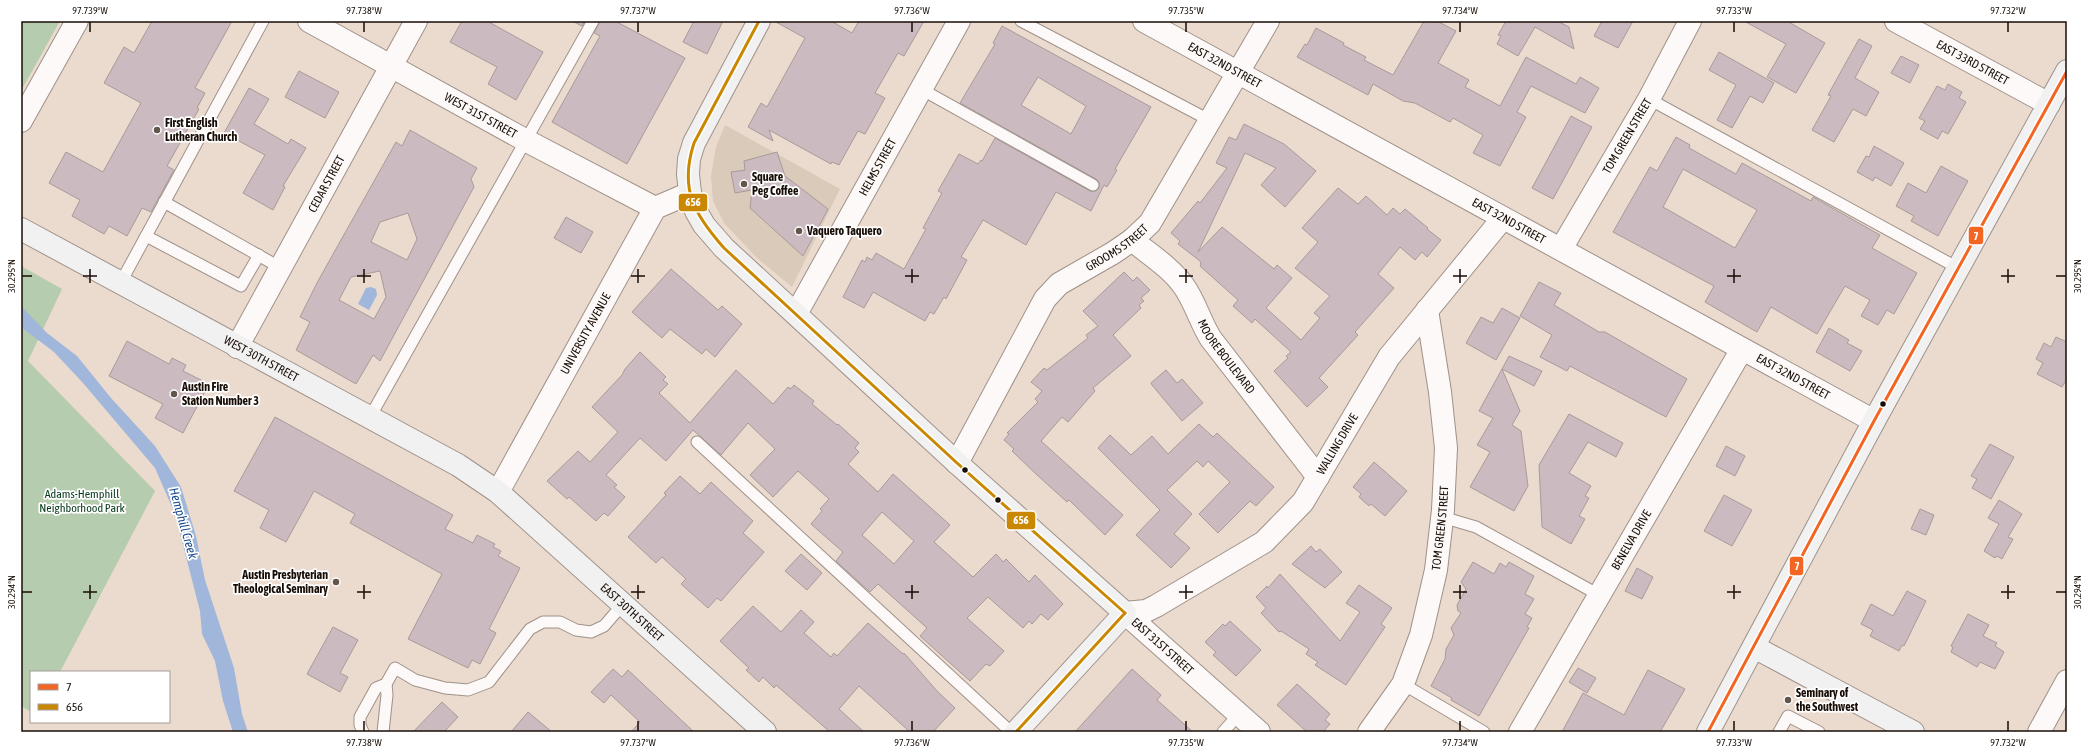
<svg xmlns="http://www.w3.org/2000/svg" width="2088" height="753" viewBox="0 0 2088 753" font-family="'Asap Condensed',sans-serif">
	<rect width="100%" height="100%" fill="#ebdace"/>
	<!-- commercial -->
	<polygon fill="#dacaba" points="725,125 840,189 792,287 756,257 724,223 713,201 711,176 716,147"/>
	<!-- green -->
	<g fill="#b5ccaf">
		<polygon points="21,21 60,21 21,91"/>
		<polygon points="21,266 62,289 28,361 155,491 60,672 31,672 31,712 21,706"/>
	</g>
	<!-- water -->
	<g fill="#a0b7db">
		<polygon points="371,287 376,289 377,295 369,310 358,304 366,288"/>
		<polygon points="21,306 47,333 77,356 111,398 155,446 181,487 196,536 205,580 234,668 242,714 248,732 233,732 223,701 215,661 202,634 200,611 175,514 155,468 83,383 54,352 21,327"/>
	</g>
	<!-- building -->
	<g fill="#cbbabf" stroke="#a79b9a" fill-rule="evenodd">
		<polygon points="152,21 232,21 195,88 205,93 197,108 199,109 167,166 174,170 151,212 142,208 127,236 109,226 104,234 72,216 80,200 49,183 66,152 103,172 141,103 104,83 124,47 134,53"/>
		<polygon points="462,21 487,21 543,52 516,100 488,84 497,67 450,42"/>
		<polygon points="572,21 585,21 582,26"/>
		<polygon points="600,21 615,21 685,58 627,164 552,122 600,36 594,33"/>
		<polygon points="694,21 723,21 707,54 683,42"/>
		<polygon points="774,21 831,21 852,33 859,21 924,21 904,56 898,53 875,93 885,98 865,134 858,131 839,165 832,162 831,164 769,130 773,141 748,127 761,103 767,107 805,38"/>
		<polygon points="1424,21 1437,21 1456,31 1438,63 1469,80 1465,87 1500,106 1526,57 1576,84 1580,77 1599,88 1585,113 1531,86 1517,112 1526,117 1500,166 1473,153 1483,135 1453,118 1450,122 1415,103 1403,101 1373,84 1368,95 1297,57 1305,44 1307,45 1316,28 1344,43 1343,45 1366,57 1364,60 1393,75"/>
		<polygon points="1506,21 1557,21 1569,27 1574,49 1535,27 1518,56 1497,44 1501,36 1498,35"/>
		<polygon points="1602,21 1633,21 1618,48 1594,36"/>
		<polygon points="1744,21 1787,21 1825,43 1796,93 1767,77 1786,44"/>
		<path d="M 1002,26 L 1151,107 L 1115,169 L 1117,170 L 1107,187 L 1104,185 L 1091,211 L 1056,192 L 1026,245 L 983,220 L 961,257 L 967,260 L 946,299 L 944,297 L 934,314 L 930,312 L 925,321 L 873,292 L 864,308 L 843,297 L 862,260 L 865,262 L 867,257 L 872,260 L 876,253 L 904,269 L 926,229 L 923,228 L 942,193 L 938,191 L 959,154 L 978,164 L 981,160 L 982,161 L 995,138 L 1090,191 L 1096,191 L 1099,188 L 1099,182 L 1096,179 L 960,103 L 995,44 L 993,43 ZM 1038,77 L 1086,106 L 1071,134 L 1021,105 Z"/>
		<polygon points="1859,39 1872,46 1855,78 1879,92 1866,116 1853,109 1834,142 1812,130 1831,96 1828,95"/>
		<polygon points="1719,52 1774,83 1763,103 1750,96 1732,128 1717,120 1736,85 1709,70"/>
		<polygon points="1901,56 1919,65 1910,83 1891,73"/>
		<polygon points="299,71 339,92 325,118 285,97"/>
		<polygon points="1948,84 1962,92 1959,98 1966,102 1948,134 1942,131 1938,139 1920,129 1925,121 1919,118 1937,86 1945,90"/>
		<polygon points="249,88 269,99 254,124 288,144 291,139 306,148 283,186 285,187 273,210 243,193 265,155 224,133"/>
		<polygon points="1571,116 1592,127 1553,199 1532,188"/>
		<polygon points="1244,124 1284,144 1316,171 1285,207 1261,185 1276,168 1245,153 1198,252 1222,227 1274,269 1277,265 1292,278 1266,308 1301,340 1320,318 1314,313 1330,296 1295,268 1318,242 1302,228 1338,188 1358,204 1366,196 1387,215 1393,208 1400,214 1405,209 1428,228 1427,229 1441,240 1427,257 1422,252 1415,260 1400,247 1378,274 1394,288 1355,332 1358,335 1319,378 1328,387 1307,407 1274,371 1288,358 1286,356 1291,352 1255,319 1252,323 1233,306 1238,300 1200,266 1201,264 1200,261 1178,244 1180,241 1171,233 1198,201 1200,203 1227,168 1216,163 1229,137 1236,140"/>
		<path d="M 410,130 L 477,168 L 471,179 L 474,187 L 380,361 L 373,355 L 356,384 L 296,350 L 310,322 L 300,317 L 318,281 L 396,142 L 402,146 ZM 408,213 L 417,239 L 407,260 L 371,242 L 380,222 ZM 380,271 L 386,297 L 374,319 L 339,300 L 351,277 Z"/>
		<path d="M 1676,137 L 1690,145 L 1689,148 L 1736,174 L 1742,163 L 1811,201 L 1813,197 L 1880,235 L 1872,248 L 1917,273 L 1894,314 L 1887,310 L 1878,325 L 1861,316 L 1870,300 L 1845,286 L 1817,334 L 1771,307 L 1757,332 L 1705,302 L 1714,286 L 1613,232 L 1650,167 L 1657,171 ZM 1683,169 L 1757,210 L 1735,248 L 1663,207 Z"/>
		<polygon points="1874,146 1904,163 1891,186 1875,177 1873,181 1857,172 1866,156 1869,157"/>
		<polygon points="777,152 785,176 828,209 803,256 750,208 752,190 735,193 731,172 745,170 744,161"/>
		<polygon points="1941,166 1968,181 1938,236 1911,221 1914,216 1896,206 1908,183 1926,193"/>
		<polygon points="566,217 593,232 581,253 554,238"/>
		<polygon points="671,269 718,310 722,306 742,324 715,357 706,349 702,354 670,329 662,338 632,312"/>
		<polygon points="1124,272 1133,281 1137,277 1150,290 1141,298 1144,301 1139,305 1141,308 1113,335 1131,356 1093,388 1095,391 1068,422 1062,417 1041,441 1123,515 1105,535 1069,500 1067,502 1036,474 1012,451 1014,449 1004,440 1009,434 1007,433 1038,402 1035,399 1042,391 1031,382 1044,368 1047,370 1088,338 1086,335 1098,326 1083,311"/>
		<polygon points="1539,282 1561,293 1554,305 1599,332 1605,332 1687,379 1666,417 1570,366 1567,371 1540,357 1552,335 1520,316"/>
		<polygon points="1502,308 1520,318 1496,360 1466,343 1481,317 1493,323"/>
		<polygon points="1829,328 1849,340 1847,343 1862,351 1850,371 1816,352"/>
		<polygon points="2056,337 2067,342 2067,379 2062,387 2037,374 2043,363 2036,359 2044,343 2051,347"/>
		<polygon points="127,341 169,364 172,358 186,365 183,371 209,384 183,433 155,418 163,404 109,376"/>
		<path d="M 640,352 L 666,377 L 663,380 L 668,384 L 659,393 L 690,423 L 736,370 L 773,404 L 788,387 L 791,389 L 794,385 L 814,401 L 812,404 L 837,425 L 838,424 L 859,443 L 855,448 L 859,452 L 848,464 L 878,492 L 893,474 L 950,525 L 934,542 L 973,577 L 996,554 L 1003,562 L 1006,559 L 1029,582 L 1035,575 L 1063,604 L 1048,620 L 1041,614 L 1032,624 L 1029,621 L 1023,628 L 988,597 L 967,618 L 1004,651 L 990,666 L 986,664 L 970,681 L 920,636 L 927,628 L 878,584 L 870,592 L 836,561 L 843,552 L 811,524 L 822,511 L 820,509 L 829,499 L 798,471 L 773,497 L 750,475 L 775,449 L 748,423 L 721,455 L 693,430 L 666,461 L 640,438 L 606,475 L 617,485 L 614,487 L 625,497 L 608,516 L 604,513 L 596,521 L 569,497 L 567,499 L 547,481 L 578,451 L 590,462 L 618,432 L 592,407 L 622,375 L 625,369 ZM 882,512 L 914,541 L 894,564 L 862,535 Z"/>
		<polygon points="1509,356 1542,371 1534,386 1502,369"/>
		<polygon points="1502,369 1520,411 1512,425 1521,431 1528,486 1514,511 1470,487 1490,452 1477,445 1493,418 1479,411"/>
		<polygon points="1166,370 1177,383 1182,379 1203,403 1182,421 1152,385 1151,383"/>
		<polygon points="1569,414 1623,443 1616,457 1588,442 1569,473 1591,486 1585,496 1589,498 1579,516 1585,519 1571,544 1542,527 1539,465"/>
		<polygon points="275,417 453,515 445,529 473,543 477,535 495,544 493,547 501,551 498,556 520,568 489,629 496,633 480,664 472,660 468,668 408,639 442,574 350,523 355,514 314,491 286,542 260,528 269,510 234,491"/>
		<polygon points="1199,424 1213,437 1217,433 1274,487 1256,506 1250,501 1218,533 1199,514 1230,482 1208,461 1203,467 1197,461 1167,490 1192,514 1174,534 1190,548 1171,568 1136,535 1160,510 1098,448 1110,435 1131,455 1152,436 1168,454"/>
		<polygon points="1990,444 2014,457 1991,499 1972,488 1977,479 1971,476"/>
		<polygon points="1726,446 1745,456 1735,476 1716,466"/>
		<polygon points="1374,462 1407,491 1385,516 1371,504 1369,506 1359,497 1361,494 1353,487"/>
		<polygon points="680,476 700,494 711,482 753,521 743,533 764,552 721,601 717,598 708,608 681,584 686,579 662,557 656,563 628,537 666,495 664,493"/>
		<polygon points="1724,495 1752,510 1732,546 1704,531"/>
		<polygon points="1999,500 2022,514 2008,537 2013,539 2002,559 1997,556 1995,558 1984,551 1999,524 1988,518"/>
		<polygon points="1920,509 1934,515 1926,535 1911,529"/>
		<polygon points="1311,546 1316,552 1320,549 1342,572 1325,588 1292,564"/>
		<polygon points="801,554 822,573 807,590 785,571"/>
		<polygon points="1473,562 1494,574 1500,563 1506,567 1509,562 1534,576 1525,594 1534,599 1525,614 1532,618 1527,627 1529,628 1479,716 1451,700 1452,698 1431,686 1445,659 1446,649 1454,635 1451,628 1461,613 1458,611 1457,605 1466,589 1461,582"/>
		<polygon points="1637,568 1653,577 1642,599 1625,591"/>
		<polygon points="1280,574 1340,641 1360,612 1346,603 1359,585 1392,608 1381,624 1385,627 1346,685 1315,665 1318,662 1306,654 1309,649 1281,631 1279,632 1261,613 1266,608 1256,597 1267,586 1268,588"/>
		<polygon points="1907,591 1926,601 1904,646 1902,645 1899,651 1870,636 1873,630 1861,624 1871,604 1893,616"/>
		<polygon points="753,606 781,632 801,610 814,622 804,633 831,657 834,653 837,656 868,623 903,654 904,653 937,691 955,708 933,732 910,732 859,686 839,709 864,732 830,732 776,685 774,688 763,677 759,682 746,670 749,668 720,641"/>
		<polygon points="1968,614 1989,625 1983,636 1997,643 1995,646 2004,652 1995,669 1980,662 1977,667 1951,652 1953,647 1951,646"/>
		<polygon points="1230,621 1261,650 1236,676 1213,655 1216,652 1205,642 1223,624 1225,626"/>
		<polygon points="333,627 358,640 340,673 348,677 340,692 307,674"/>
		<polygon points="1578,668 1596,678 1587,693 1569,682"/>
		<polygon points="613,669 622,677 628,670 694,732 631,732 640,722 611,695 604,703 591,692"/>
		<polygon points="1132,669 1161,695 1157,700 1193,732 1075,732"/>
		<polygon points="1648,670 1685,689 1660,732 1562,732 1583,693 1624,715"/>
		<polygon points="1297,684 1330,714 1325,720 1330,724 1323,732 1307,732 1277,705"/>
		<polygon points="442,702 458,717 444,732 413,732"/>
		<polygon points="528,712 552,732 511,732"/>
	</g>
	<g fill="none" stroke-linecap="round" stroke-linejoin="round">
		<defs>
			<g id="lane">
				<polyline points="1021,21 1211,121"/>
				<polyline points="921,89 1093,185"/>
				<polyline points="1649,99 1958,268"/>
				<polyline points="164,202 281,268"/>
				<polyline points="146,236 241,286 259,255"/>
				<polyline points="121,282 263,21"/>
				<polyline points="370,417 593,21"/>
				<polyline points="697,442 1011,732"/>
				<polyline points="1442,517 1476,527 1599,595"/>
				<polyline points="1403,684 1484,732"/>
				<polyline points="363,732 360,725 360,717 376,688 386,684 395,668 415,680 445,688 468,690 489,682 530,629 543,622 560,622 576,630 591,632 604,626 623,604"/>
				<polyline points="383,732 387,695 386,684"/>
				<polyline points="1223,732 1239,714"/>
				<polyline points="1779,732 1788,716 1819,732"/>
			</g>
			<g id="street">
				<path id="s1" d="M 309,21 L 525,140 L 655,208"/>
				<path id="s2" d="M 1144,21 L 1874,421"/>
				<path id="s3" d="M 1896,21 L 2049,104"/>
				<polyline points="21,121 77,21"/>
				<path id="s4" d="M 1132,240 C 1149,254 1170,267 1183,285 C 1195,301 1200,322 1211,339 L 1318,477"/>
				<path id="s5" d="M 1561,249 L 1649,99 L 1690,21"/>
				<path id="s6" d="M 796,314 L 959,21"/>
				<path id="s7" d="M 237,347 L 416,21"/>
				<path id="s8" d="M 957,463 L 1045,299 L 1059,284 L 1113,253 L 1132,240 L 1150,223 L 1268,21"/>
				<path id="s9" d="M 498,492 L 655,208 L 690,193"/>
				<path id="s10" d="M 1125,613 L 1146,611 L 1156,606 L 1264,542 L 1303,502 L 1389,357 L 1503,218"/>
				<path id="s11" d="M 1125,613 L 1259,732"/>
				<path id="s12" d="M 1369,732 L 1403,684 L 1421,635 L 1436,570 L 1443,510 L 1446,448 L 1440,392 L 1427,310"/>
				<path id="s13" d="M 1520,732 L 1742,349"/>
				<polyline points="2039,732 2067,681"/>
			</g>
			<g id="secondary">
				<polyline points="759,21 694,143 689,159 688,174 690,193 696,211 704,225 724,248 957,463 1125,613 1016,732"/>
				<path id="s14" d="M 21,229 L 458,465 L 498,492 L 765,732"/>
				<polyline points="1754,647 1913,732"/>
				<polyline points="1708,732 1874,421 2067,71"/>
			</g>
		</defs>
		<!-- lane casing -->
		<use href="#lane" stroke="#9f9289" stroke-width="13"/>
		<!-- street casing -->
		<use href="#street" stroke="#9f9289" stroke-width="24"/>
		<!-- secondary casing -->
		<use href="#secondary" stroke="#9f9289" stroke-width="24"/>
		<!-- lane -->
		<use href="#lane" stroke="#fcf9f8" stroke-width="11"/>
		<!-- street -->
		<use href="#street" stroke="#fcf9f8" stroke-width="22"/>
		<!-- secondary -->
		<use href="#secondary" stroke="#f2f1f2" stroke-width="22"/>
		<defs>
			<polyline id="bus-1" points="1708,732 1874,421 2067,71"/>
			<g id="bus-2">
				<path d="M 759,21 L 694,143 C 679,189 694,214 724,248 L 957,463 L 1125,613"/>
				<polyline points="1016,732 1125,613"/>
			</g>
		</defs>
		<!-- bus-1 casing -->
		<use href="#bus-1" stroke="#fff" stroke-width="6"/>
		<!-- bus-2 casing -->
		<use href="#bus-2" stroke="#fff" stroke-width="6"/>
		<!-- bus-1 -->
		<use href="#bus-1" stroke="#f26522" stroke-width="3"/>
		<!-- bus-2 -->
		<use href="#bus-2" stroke="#ca8701" stroke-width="3"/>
	</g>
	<!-- ticks -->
	<path fill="none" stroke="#180d06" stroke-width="1.5" d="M 90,22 L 90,32M 364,22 L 364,32M 638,22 L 638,32M 912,22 L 912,32M 1186,22 L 1186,32M 1460,22 L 1460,32M 1734,22 L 1734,32M 2008,22 L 2008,32M 90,269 L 90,283M 364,269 L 364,283M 638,269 L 638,283M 912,269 L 912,283M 1186,269 L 1186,283M 1460,269 L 1460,283M 1734,269 L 1734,283M 2008,269 L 2008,283M 22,276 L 32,276M 83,276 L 97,276M 357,276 L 371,276M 631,276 L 645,276M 905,276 L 919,276M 1179,276 L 1193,276M 1453,276 L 1467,276M 1727,276 L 1741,276M 2001,276 L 2015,276M 2056,276 L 2066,276M 90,585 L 90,599M 364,585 L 364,599M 638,585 L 638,599M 912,585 L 912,599M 1186,585 L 1186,599M 1460,585 L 1460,599M 1734,585 L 1734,599M 2008,585 L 2008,599M 22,592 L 32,592M 83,592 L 97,592M 357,592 L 371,592M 631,592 L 645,592M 905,592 L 919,592M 1179,592 L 1193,592M 1453,592 L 1467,592M 1727,592 L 1741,592M 2001,592 L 2015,592M 2056,592 L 2066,592M 364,721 L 364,731M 638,721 L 638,731M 912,721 L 912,731M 1186,721 L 1186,731M 1460,721 L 1460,731M 1734,721 L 1734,731M 2008,721 L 2008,731"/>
	<!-- markers -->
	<g fill="#62554c" stroke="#fff" stroke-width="1.5">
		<circle cx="157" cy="130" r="4"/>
		<circle cx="744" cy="184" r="4"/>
		<circle cx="799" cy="231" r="4"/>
		<circle cx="174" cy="394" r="4"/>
		<circle cx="336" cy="582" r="4"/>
		<circle cx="1788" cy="700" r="4"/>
	</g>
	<g fill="#180d06" stroke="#fff" stroke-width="1.5">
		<circle cx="1883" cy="404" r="3.5"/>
		<circle cx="965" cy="470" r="3.5"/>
		<circle cx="998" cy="500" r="3.5"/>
	</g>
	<g text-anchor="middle" stroke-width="3.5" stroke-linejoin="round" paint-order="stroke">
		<!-- street labels -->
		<g font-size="12" fill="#180d06" stroke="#fff">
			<text dy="4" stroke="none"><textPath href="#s3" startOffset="87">EAST 33RD STREET</textPath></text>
			<text dy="4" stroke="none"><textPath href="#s2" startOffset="92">EAST 32ND STREET</textPath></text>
			<text dy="4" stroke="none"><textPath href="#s1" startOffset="196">WEST 31ST STREET</textPath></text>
			<text dy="4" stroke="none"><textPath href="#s5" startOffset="131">TOM GREEN STREET</textPath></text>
			<text dy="4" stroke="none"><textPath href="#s6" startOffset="168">HELMS STREET</textPath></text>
			<text dy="4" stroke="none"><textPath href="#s7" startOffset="186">CEDAR STREET</textPath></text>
			<text dy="4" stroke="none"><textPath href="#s2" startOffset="416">EAST 32ND STREET</textPath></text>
			<text dy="4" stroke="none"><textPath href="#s8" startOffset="275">GROOMS STREET</textPath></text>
			<text dy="4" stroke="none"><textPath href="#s9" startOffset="181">UNIVERSITY AVENUE</textPath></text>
			<text dy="4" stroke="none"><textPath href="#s4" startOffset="152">MOORE BOULEVARD</textPath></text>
			<text dy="4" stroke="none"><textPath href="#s14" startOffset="273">WEST 30TH STREET</textPath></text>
			<text dy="4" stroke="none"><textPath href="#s2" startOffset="740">EAST 32ND STREET</textPath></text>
			<text dy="4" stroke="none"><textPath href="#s10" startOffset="281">WALLING DRIVE</textPath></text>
			<text dy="4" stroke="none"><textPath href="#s12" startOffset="220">TOM GREEN STREET</textPath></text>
			<text dy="4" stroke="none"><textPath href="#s13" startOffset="222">BENELVA DRIVE</textPath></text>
			<text dy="4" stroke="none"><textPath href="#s14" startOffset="725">EAST 30TH STREET</textPath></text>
			<text dy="4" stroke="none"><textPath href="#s11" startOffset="50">EAST 31ST STREET</textPath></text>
		</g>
		<!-- poi labels -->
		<g font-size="12" font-weight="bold" fill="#180d06" stroke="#fff" text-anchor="start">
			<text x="165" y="127">First English<tspan x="165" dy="14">Lutheran Church</tspan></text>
			<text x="752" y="181">Square<tspan x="752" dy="14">Peg Coffee</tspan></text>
			<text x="807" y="235">Vaquero Taquero</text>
			<text x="182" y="391">Austin Fire<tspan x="182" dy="14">Station Number 3</tspan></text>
			<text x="328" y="579" text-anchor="end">Austin Presbyterian<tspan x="328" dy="14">Theological Seminary</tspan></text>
			<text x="1796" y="697">Seminary of<tspan x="1796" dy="14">the Southwest</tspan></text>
		</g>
		<!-- park labels -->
		<g font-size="12" fill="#08391b" stroke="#fff">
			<text x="82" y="498">Adams-Hemphill<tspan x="82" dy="14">Neighborhood Park</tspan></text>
		</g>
		<!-- water labels -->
		<g font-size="13" font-style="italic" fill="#174b8d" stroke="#fff">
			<text transform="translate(184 523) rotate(74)" y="5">Hemphill Creek</text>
		</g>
	</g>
	<g stroke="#fff" stroke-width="1.5">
		<rect x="678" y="193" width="30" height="19" rx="4" fill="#ca8701"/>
		<rect x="1968" y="226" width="16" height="19" rx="4" fill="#f26522"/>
		<rect x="1006" y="511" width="30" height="19" rx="4" fill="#ca8701"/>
		<rect x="1789" y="556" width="15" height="20" rx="4" fill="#f26522"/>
	</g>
	<g font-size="11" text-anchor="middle" font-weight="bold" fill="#fff">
		<text x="693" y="206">656</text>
		<text x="1976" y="240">7</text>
		<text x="1021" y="524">656</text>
		<text x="1797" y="570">7</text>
	</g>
	<!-- border -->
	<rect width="2088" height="753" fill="none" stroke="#ffffff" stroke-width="44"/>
	<!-- legend -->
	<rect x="30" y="671" width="140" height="52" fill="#ffffff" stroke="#a39e9b"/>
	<rect x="38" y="684" width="20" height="6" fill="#f26522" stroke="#a39e9b"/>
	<text x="66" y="691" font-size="12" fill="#180d06">7</text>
	<rect x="38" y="704" width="20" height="6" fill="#ca8701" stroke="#a39e9b"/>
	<text x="66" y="711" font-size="12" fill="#180d06">656</text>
	<rect x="22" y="22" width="2044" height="709" fill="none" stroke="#180d06" stroke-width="1.5"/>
	<g font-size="10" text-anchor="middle" fill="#180d06">
		<text x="90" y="14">97.739°W</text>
		<text x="364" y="14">97.738°W</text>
		<text x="638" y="14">97.737°W</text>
		<text x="912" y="14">97.736°W</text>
		<text x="1186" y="14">97.735°W</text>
		<text x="1460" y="14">97.734°W</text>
		<text x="1734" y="14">97.733°W</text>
		<text x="2008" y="14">97.732°W</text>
		<text transform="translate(11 276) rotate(-90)" y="4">30.295°N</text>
		<text transform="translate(2077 276) rotate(-90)" y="4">30.295°N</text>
		<text transform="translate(11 592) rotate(-90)" y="4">30.294°N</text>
		<text transform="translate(2077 592) rotate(-90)" y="4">30.294°N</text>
		<text x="364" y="746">97.738°W</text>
		<text x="638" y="746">97.737°W</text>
		<text x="912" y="746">97.736°W</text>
		<text x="1186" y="746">97.735°W</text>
		<text x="1460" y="746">97.734°W</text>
		<text x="1734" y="746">97.733°W</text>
		<text x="2008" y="746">97.732°W</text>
	</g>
</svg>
